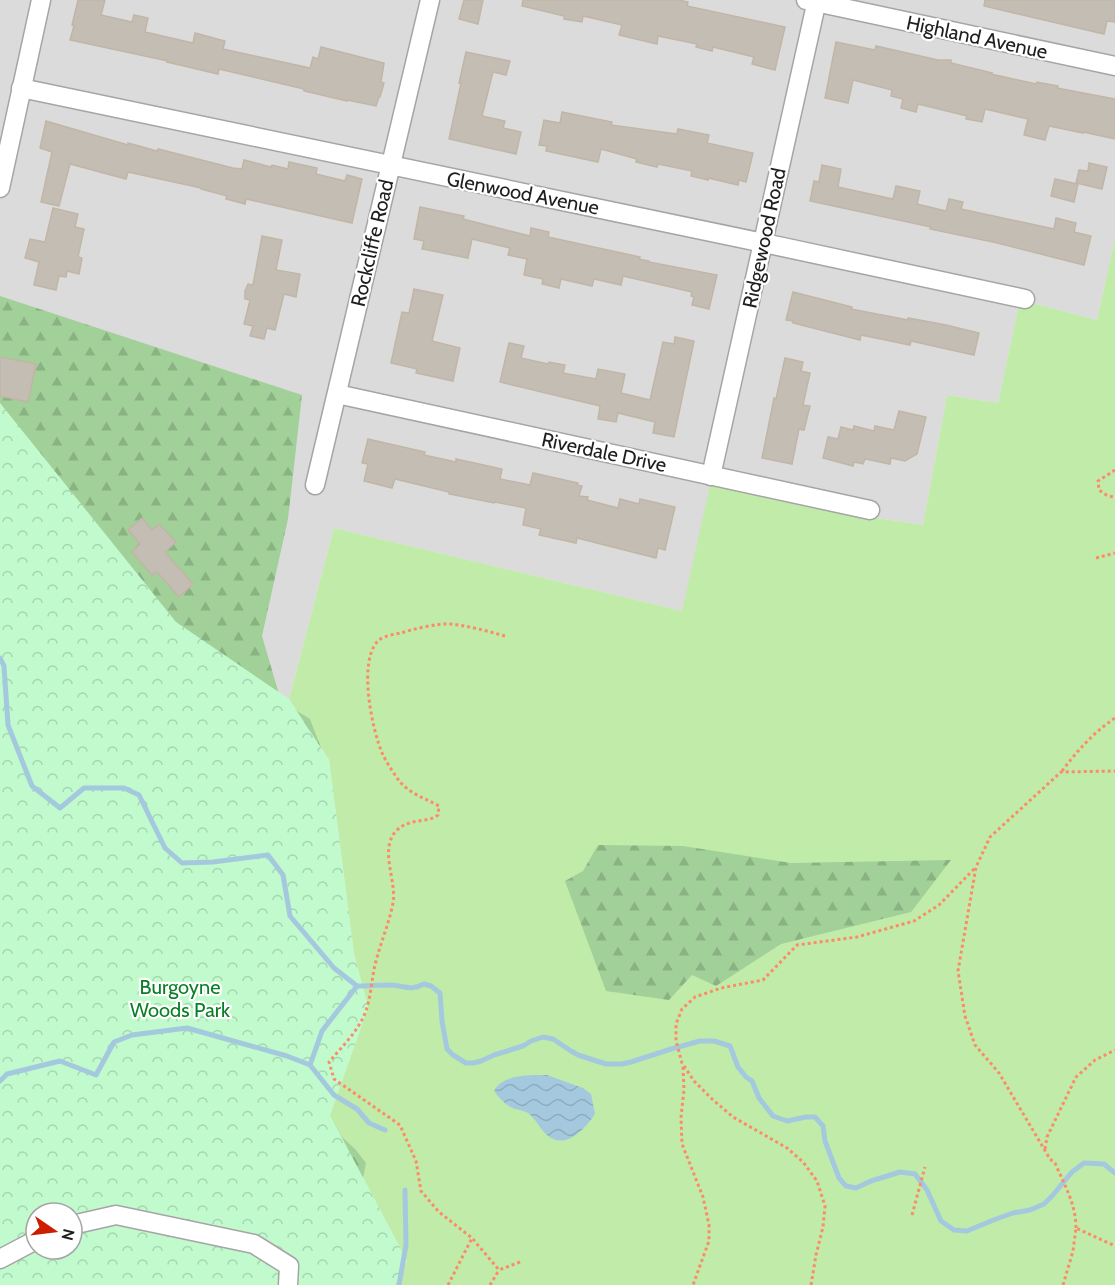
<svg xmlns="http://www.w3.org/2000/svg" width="1115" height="1285" viewBox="0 0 1115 1285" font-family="Cabin,sans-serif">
	<defs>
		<pattern id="forest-firs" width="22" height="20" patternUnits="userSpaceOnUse" patternTransform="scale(1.5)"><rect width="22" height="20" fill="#a1d098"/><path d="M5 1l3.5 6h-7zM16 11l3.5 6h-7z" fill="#8ab283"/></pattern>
		<pattern id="park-crowns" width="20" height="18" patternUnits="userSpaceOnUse" patternTransform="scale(1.5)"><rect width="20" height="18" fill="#c0facd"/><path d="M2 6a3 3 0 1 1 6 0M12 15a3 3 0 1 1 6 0" fill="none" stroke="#a5d6b0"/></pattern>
		<pattern id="water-waves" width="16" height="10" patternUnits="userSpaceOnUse" patternTransform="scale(1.5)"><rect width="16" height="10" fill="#a4c9de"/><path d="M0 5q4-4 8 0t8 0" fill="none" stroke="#8dacbe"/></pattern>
	</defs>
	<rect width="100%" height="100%" fill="#efede4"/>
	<!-- residential -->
	<polygon fill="#dcdbdb" points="0,0 1115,0 1115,239 1097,320 1020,300 998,403 947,395 923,525 870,517 682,611 334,528 289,699 176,622 0,403"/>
	<!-- grass -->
	<polygon fill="#c0eba9" points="1115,239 1115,1285 395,1285 407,1261 330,1115 368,1007 354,954 329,760 289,699 334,528 682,611 712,476 870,517 923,525 947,395 998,403 1020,300 1097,320"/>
	<!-- forest -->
	<g fill="url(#forest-firs)" fill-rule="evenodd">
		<path d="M 0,296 L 302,395 L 288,519 L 262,636 L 281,701 L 310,719 L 321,748 L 330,1115 L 342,1137 L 355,1149 L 366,1163 L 363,1178 L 0,1285 ZM 36,1213 L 72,1213 L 72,1249 L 36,1249 Z"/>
		<polygon points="598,845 683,846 791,863 951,860 911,912 781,944 716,986 692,975 669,1000 606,991 565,881 583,871"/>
	</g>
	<!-- park -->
	<path fill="url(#park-crowns)" fill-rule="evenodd" d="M 0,403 L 176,622 L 289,699 L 329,760 L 354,954 L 368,1008 L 330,1115 L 407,1261 L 395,1285 L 0,1285 ZM 36,1213 L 72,1213 L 72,1249 L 36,1249 Z"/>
	<!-- water -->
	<path fill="url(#water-waves)" d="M 533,1075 L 547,1075 L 583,1088 L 591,1094 L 595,1114 C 585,1129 565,1151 547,1135 C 540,1129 536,1119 528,1113 C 525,1111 520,1110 515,1109 C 506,1106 499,1098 494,1091 C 501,1077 519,1076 533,1075 Z"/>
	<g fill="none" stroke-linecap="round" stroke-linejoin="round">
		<!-- stream -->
		<g stroke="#a4c9de" stroke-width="5">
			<path d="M 0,658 L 4,666 L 8,725 L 32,786 L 60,808 L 84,788 L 124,788 L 139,795 L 165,848 L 182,863 L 213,862 L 268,855 L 283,875 L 290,916 L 334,968 L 357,986 C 368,986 380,985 391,985 C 405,986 411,991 424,984 L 431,986 L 440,993 L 442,1021 L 447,1049 L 453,1055 L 466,1063 L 473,1063 L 481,1061 L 494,1055 L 523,1046 L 531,1041 L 543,1037 L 553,1039 L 571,1051 L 578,1055 L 606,1064 L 622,1064 L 631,1062 L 671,1049 L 700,1041 L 714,1041 L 730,1046 L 738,1067 L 746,1077 L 752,1081 L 759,1098 L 773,1116 L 787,1121 L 806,1117 L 815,1117 L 823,1126 L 825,1141 L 839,1178 L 846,1186 L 856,1188 L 871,1181 L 900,1172 L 915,1174 L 927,1190 L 941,1221 L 954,1230 L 967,1231 L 996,1219 L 1013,1213 L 1030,1210 L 1044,1204 L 1052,1196 L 1072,1172 L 1084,1163 L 1104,1164 L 1115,1173"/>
			<polyline points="310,1065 334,1095 357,1109 369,1123 385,1130"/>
			<polyline points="0,1081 7,1074 60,1061 96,1075 114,1042 132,1035 187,1028 287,1056 310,1065 322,1031 357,986"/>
			<polyline points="399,1285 406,1245 405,1190"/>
		</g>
	</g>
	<!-- building -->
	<g fill="#c4bdb3" stroke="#c1b6a6" stroke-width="1.5">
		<polygon points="78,0 105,0 101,15 132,22 134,15 148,18 145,32 193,43 195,33 225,41 223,49 310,68 313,57 318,59 321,47 384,63 381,82 384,83 380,97 379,97 376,106 347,100 347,101 304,91 304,89 219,69 218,74 167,62 168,61 70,40 74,26 72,25"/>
		<polygon points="464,0 483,0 478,24 459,19"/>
		<polygon points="523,0 679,0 688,2 687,6 785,27 775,70 752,64 754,57 713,47 712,51 696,47 697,44 658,36 657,44 619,35 622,25 583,16 582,22 564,19 564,16 522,6"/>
		<polygon points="985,0 1115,0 1115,22 1107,21 1104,34 984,6"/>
		<polygon points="836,42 875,50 876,46 938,60 951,60 951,63 992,73 991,74 1036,84 1037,82 1058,86 1057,88 1115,99 1115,139 1083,132 1083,133 1049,126 1045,140 1024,135 1028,119 985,109 982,122 966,119 967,116 918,104 916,112 901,108 903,99 891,96 892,90 853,80 848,103 825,98"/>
		<polygon points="466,52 510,61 506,75 493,72 482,116 505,121 503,128 521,132 516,154 449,139 461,83 459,83"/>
		<polygon points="562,112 612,122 611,125 677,134 678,129 709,135 707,143 753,153 746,182 739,180 738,185 708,178 708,180 691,176 692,171 658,164 657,167 636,162 637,159 601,149 598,162 546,151 547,146 539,145 544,120 560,123"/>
		<polygon points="46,121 128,145 128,143 157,151 158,149 233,168 242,169 244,160 271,167 272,165 288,169 289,162 317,168 316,174 345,181 347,175 362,179 352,223 246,199 245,204 226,199 227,196 201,189 201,188 128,172 126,179 70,164 59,206 41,202 52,152 40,148"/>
		<polygon points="1089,163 1107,167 1102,189 1076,183 1079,170 1088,171"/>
		<polygon points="822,165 841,169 838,187 893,199 896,186 920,191 917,204 946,211 949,199 963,202 961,209 1054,229 1056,218 1076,223 1074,232 1091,236 1084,265 993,242 930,229 931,227 810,201 814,181 819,182"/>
		<polygon points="1055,179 1078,184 1074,202 1051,196"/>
		<polygon points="420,207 464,216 463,219 530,236 531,228 549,232 548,237 640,257 639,259 649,261 649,262 717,275 709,309 692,305 694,297 691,296 692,292 623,276 621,285 594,279 592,286 561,279 559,288 542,284 543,279 524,275 527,259 508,255 510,248 472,239 468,258 422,249 424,241 414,239"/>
		<polygon points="53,208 78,214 75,227 84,229 78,257 82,258 79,274 67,271 66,277 59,276 56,290 34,285 39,262 25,258 30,239 45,242"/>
		<polygon points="262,236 282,240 276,270 300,274 296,297 284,294 275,330 267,328 264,339 250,336 253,326 244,324 250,300 245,299 245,291 248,284 253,285"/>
		<polygon points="414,289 443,295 432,341 460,348 453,381 416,373 417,369 391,363 402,312 409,313"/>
		<polygon points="793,292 852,307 851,309 908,320 908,318 946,325 979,333 974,355 911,341 910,345 861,335 860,340 793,323 793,321 786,320"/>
		<polygon points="675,337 694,341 674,437 653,433 655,422 618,413 616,422 598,419 600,406 500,382 509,343 524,346 521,358 548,364 549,362 565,365 563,373 596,379 598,369 625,374 621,393 650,400 663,342 674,344"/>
		<polygon points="0,357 36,364 28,402 0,396"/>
		<polygon points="785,358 803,362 801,371 810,373 803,405 810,406 804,430 799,429 792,464 762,458 774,398 776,399"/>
		<polygon points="899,411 926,417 917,454 905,461 891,458 890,464 865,459 863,464 854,462 853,466 823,458 828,437 838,439 841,427 853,430 854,426 874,431 875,426 894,430"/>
		<polygon points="368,439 425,452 424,455 456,462 456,459 502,469 500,479 530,485 533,473 578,483 577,485 582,486 579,496 588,497 587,500 618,508 620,499 639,504 640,499 675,507 665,550 658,548 656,558 577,538 576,543 539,535 541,529 523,525 526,508 495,502 494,503 449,494 449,492 395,479 392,488 364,481 368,464 362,463"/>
		<polygon points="142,518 152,530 159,524 176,542 165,552 193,584 179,597 157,572 152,575 132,552 140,544 128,530"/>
	</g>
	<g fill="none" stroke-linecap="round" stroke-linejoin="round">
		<defs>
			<g id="minor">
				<polyline points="806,0 1115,66"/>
				<path d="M 21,88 C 356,159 691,226 1025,299"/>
				<polyline points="0,188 41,0"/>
				<polyline points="337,394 870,510"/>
				<polyline points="711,476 817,0"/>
				<polyline points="315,485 430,0"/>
				<polyline points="72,1225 116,1215 254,1244 289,1266 288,1285"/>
				<polyline points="0,1259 36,1240"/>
			</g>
		</defs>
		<!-- minor casing -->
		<use href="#minor" stroke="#a5a5a5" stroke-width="21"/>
		<!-- path -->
		<g stroke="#fc8c68" stroke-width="3" stroke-dasharray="3 3" stroke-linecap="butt">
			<polyline points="1115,470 1098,481 1099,490 1108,496 1115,497"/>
			<polyline points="1096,558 1115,553"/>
			<path d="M 505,636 C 487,631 469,626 451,624 C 438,623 413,629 401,633 C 395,634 384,636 379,640 C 357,659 372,731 383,755 C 387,763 394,774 400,782 C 412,795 425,798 439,806 L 438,815 C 426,824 410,817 396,831 C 379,850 397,881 393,903 C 389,924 380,944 375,965 C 371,982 371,1001 363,1018 C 355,1034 341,1048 329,1062 L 334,1079 L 400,1125 L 416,1161 L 421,1191 L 439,1212 L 472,1238 L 499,1270 L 520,1262"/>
			<path d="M 1062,771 C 1077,751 1094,732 1115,718"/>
			<polyline points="683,1067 684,1090 681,1117 682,1144 703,1197 709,1225 709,1241 693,1285"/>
			<polyline points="1045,1149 1047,1137 1076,1077 1095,1060 1115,1050"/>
			<polyline points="912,1215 925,1167"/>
			<path d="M 1076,1228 C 1076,1204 1064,1184 1055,1163 L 1050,1159 L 999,1073 L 975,1045 L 965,1016 L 958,971 L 976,867 L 990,837 L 1061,772 L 1115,771"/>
			<polyline points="448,1285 472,1238"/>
			<polyline points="490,1285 499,1270"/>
			<polyline points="811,1285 816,1255 823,1227 825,1206 817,1181 803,1162 787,1148 733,1117 712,1099 694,1081 682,1063 676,1041 676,1024 682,1009 695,997 721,988 763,980 797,945 857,937 914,921 939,905 976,867"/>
			<polyline points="1063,1285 1073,1251 1076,1228 1115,1246"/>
		</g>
		<!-- minor -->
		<use href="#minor" stroke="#fff" stroke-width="18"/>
	</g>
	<g text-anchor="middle" stroke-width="4.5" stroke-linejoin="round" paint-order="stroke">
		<!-- street labels -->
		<g font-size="20" fill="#1e1e1e" stroke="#fff">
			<text transform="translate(977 37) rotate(12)" y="7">Highland Avenue</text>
			<text transform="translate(523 193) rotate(11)" y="7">Glenwood Avenue</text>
			<text transform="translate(764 238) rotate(-78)" y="7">Ridgewood Road</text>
			<text transform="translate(372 243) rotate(-77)" y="7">Rockcliffe Road</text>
			<text transform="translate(604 452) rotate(12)" y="7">Riverdale Drive</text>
		</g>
		<!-- park labels -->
		<g font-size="20" fill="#097f24" stroke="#fff">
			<text x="180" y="994">Burgoyne<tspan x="180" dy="23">Woods Park</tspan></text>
		</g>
	</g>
	<!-- north arrow -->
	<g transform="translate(54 1231) rotate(104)"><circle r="28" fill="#ffffff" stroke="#a5a5a5" stroke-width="1.5"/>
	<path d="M0-4.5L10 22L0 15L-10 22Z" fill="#cd1d00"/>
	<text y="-9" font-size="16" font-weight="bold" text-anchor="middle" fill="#1e1e1e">N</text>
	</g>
</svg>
